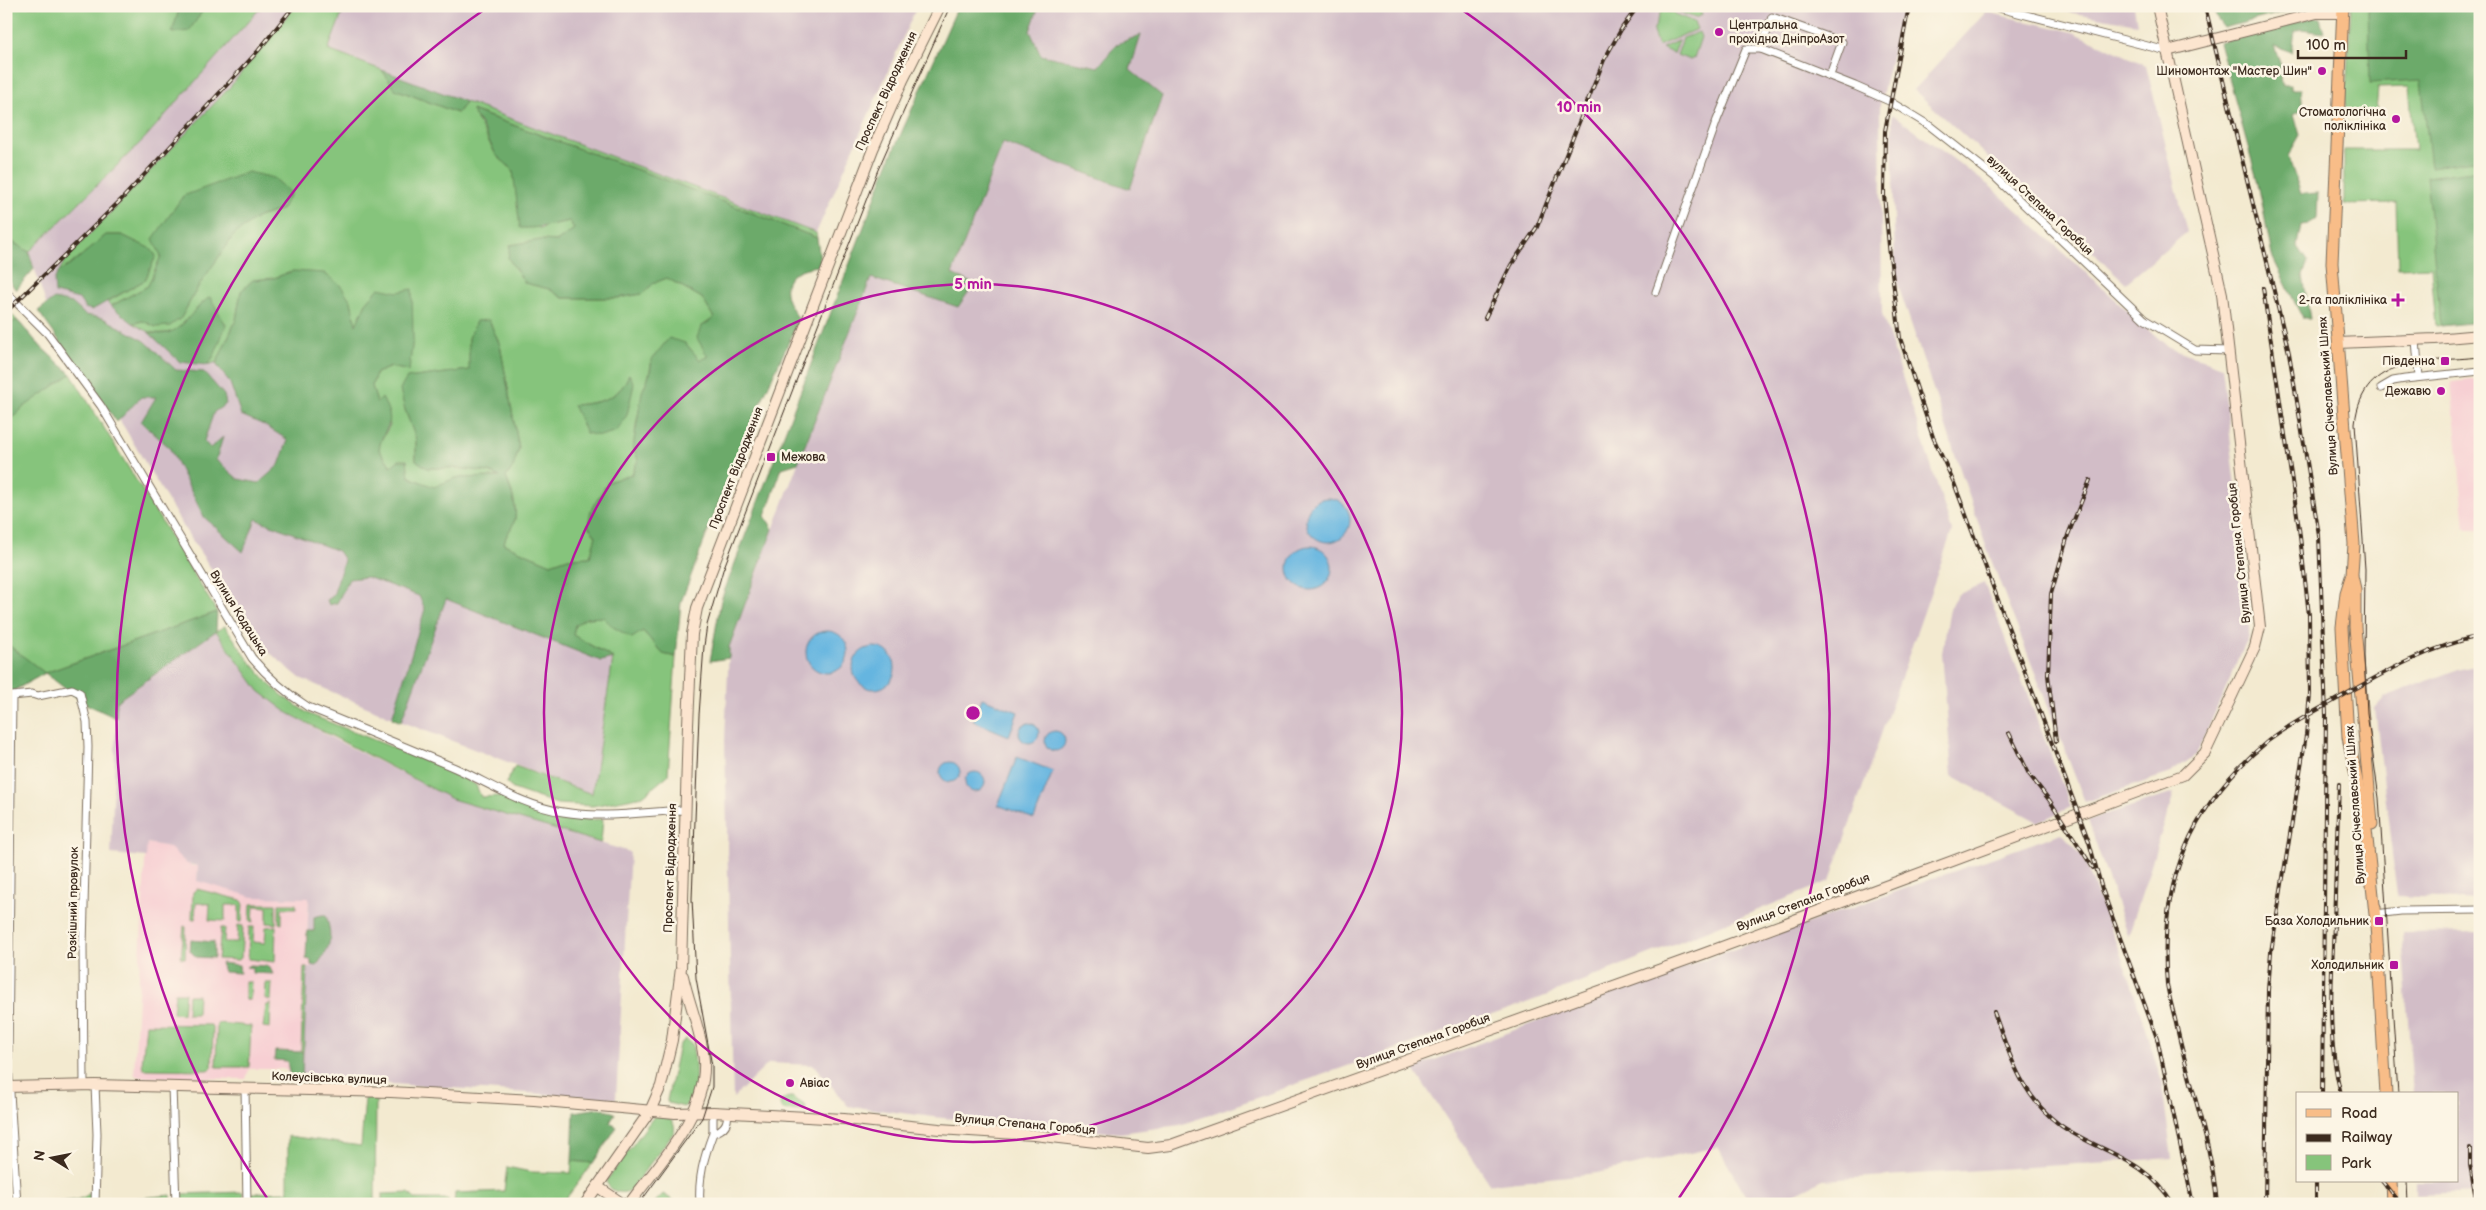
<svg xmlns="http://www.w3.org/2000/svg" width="2486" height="1210" viewBox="0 0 2486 1210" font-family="'Balsamiq Sans',sans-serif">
	<rect width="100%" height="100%" fill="#fcf5e5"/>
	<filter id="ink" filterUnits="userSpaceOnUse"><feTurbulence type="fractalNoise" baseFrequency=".02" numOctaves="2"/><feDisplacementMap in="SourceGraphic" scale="10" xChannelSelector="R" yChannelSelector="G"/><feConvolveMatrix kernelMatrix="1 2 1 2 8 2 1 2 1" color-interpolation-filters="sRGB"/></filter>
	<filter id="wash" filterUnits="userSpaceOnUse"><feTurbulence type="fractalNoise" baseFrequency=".0096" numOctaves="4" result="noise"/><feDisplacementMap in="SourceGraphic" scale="20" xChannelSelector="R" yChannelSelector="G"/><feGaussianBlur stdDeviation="1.12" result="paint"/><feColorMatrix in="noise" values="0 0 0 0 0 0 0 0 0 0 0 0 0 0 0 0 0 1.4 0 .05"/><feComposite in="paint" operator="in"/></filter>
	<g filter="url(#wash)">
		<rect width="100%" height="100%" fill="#f3ead0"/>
		<!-- built -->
		<g fill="#f7cfd3">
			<polygon points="2480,379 2480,530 2465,528 2451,382"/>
			<polygon points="146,843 170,847 192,866 198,866 197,881 309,898 306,959 311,960 311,969 307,968 302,1078 290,1078 286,1069 249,1069 246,1079 138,1077 134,1074"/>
		</g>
		<!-- industrial -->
		<g fill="#d2bdc7">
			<polygon points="6,6 917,6 816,233 782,220 613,658 592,794 397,720 300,678 264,648 186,531 124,427 51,319 29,252 6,238"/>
			<polygon points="1001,6 1903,6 1880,105 1882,314 1952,531 1830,881 1540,998 1180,1125 1120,1133 942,1118 848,1106 814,1065 769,1063 733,1098 725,741 729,647 868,277"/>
			<polygon points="2033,6 2134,6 2137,24"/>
			<polygon points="1986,12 2073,32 2146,65 2187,232 2126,283 1914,90"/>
			<polygon points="1892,114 1991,187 2167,346 2222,367 2250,605 2249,636 2196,755 2170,773 2085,802 1988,552 1895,276"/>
			<polygon points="1984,583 2071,807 2038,822 1952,776 1942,653 1950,609 1957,595"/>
			<polygon points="216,631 259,691 288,713 336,740 452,799 630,852 616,1099 302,1078 307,968 311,968 311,960 306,959 309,898 253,897 197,881 198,866 187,864 169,847 147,843 146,857 111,854 117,701"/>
			<polygon points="2480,665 2480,900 2397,896 2375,708 2385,697 2453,671"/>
			<polygon points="2174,793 2128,937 2088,820"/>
			<polygon points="2062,833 2083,857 2130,979 2161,1079 2172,1158 1823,1180 1774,1204 1750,1204 1718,1147 1597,1173 1490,1184 1413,1068 1661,975"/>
			<polygon points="2480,932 2480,1192 2416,1194 2416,1181 2457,1181 2457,1094 2413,1094 2402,933"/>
		</g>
		<!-- green -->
		<g fill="#86c47b" stroke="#60774c" fill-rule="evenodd">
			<polygon points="6,6 262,6 144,139 29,252 6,238"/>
			<path d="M 295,6 L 345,6 L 328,50 L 382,70 L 395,89 L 457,113 L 466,102 L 816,233 L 817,238 L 674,183 L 472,110 L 496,155 L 513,170 L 518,194 L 540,229 L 548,225 L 570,221 L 574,229 L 558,241 L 540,240 L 525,283 L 549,289 L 563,298 L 617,298 L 642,294 L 654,283 L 667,278 L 702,298 L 714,318 L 701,327 L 709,356 L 700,360 L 685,343 L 652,359 C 648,391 627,429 638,460 L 632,474 L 608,482 L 592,510 L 588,526 L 596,536 L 590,557 L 568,558 L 551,564 L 504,544 C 505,534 514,527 515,518 C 517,505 511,489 506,477 L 513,467 L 519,449 L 500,345 L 489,321 L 469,338 L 470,370 L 408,378 L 404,407 L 416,439 L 416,460 L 427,468 L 457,468 L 489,472 L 502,477 L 455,478 L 434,488 L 424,485 L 391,466 L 379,450 L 380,442 L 390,425 L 382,398 L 377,403 L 372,386 L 376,373 L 391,367 L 409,371 L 366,303 L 356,326 L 351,302 L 293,271 L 274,278 L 253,280 L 241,291 L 236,320 L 217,362 L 207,365 L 214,356 L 187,319 L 176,331 C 155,335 151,334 133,323 L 143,321 L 156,327 L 181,318 L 198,287 L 234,234 L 258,217 L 281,210 L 183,196 L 169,218 L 161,256 L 148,286 L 111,306 L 107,302 L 145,280 L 156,256 L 150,249 L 122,235 L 106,235 L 69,266 L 59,271 L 65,260 L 230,87 ZM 629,374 L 617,431 L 573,405 C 597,403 620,400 629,374 Z"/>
			<polygon points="1665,6 1698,6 1702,15 1695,18"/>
			<polygon points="2351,6 2480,6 2480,320 2436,326 2431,267 2398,268 2396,203 2344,204 2344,150 2415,150 2409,87 2378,88 2376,112 2345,112"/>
			<polygon points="1662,9 1694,22 1697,29 1658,46 1653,32"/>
			<polygon points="1699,32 1701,37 1694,58 1690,60 1677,55 1683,38"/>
			<polygon points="1679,40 1674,54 1662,48"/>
			<polygon points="6,308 42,348 71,374 217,612 45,673 6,695"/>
			<polygon points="603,617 613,627 643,631 663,654 676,657 668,775 643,796 593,806 557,804 513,789 506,783 515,766 592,794 613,658 573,635 575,625 586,618"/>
			<polygon points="225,626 248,659 270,685 287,699 309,714 452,771 476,785 481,797 500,796 548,814 581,820 603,819 601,843 452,799 288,713 259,691 216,631"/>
			<polygon points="197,889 241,900 243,902 242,922 239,922 239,905 225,905 225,921 209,920 210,904 196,903 195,919 192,919 193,892"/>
			<polygon points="251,904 276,904 276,924 267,923 267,907 254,906 253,922 250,921"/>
			<polygon points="279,904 296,904 296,908 282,908 282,924 279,923"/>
			<polygon points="238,925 243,926 241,958 239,960 218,959 221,928 225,928 224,942 237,942"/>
			<polygon points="184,926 186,927 185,958 181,958"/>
			<polygon points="276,926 275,962 248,959 249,927 254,927 253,942 265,943 266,927"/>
			<polygon points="304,968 307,968 304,1044 303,1052 301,1052"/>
			<polygon points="245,982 251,982 250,1000 245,999"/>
			<polygon points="266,983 272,983 271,1001 265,999"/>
			<polygon points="175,993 185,993 183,1014 173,1013"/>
			<polygon points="188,995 198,995 197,1014 187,1014"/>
			<polygon points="269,1004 271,1004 270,1028 263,1027 266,1006"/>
			<polygon points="217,1023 251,1026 249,1067 216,1067"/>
			<polygon points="146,1024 211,1025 213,1030 212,1068 208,1070 144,1069 142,1064"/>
			<path d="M 686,1039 L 692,1044 C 696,1064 700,1092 684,1107 L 668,1103 L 667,1100 L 679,1045 Z"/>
			<path d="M 792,1097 L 806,1106 L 805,1111 L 783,1110 L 780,1106 C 780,1099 786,1097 792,1097 Z"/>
			<polygon points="365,1098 376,1098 375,1204 250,1204 251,1193 288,1192 288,1136 361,1146"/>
			<path d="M 655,1115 C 666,1116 677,1120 674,1132 L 631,1189 C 623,1196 610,1192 606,1181 Z"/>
			<polygon points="572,1161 593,1163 562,1204 454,1204 455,1193 504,1191 507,1167 531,1172 571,1173"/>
			<path d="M 91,1191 L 91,1204 L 22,1204 C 38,1198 80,1208 91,1191 Z"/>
			<polygon points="243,1192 244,1204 179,1204 179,1194"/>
			<polygon points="409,1193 415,1199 448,1199 448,1204 382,1204 382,1194"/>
			<polygon points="663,1194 679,1204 653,1204"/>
			<polygon points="171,1195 172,1204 99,1204 99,1202"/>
		</g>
		<!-- forest -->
		<g fill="#6caa6b" stroke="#546a44">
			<polygon points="180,6 206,6 189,31 172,33"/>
			<polygon points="958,6 1039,6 1030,31 1041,55 1098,67 1117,44 1141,35 1130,70 1162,96 1130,189 1003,143 952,274 974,284 958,307 871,278 798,463 782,468 765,516 773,529 729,647 729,658 710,661 721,600 756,507 891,156"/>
			<polygon points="2213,6 2306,6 2224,28 2217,19"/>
			<polygon points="2384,6 2480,6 2480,160 2431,167 2421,80 2370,83 2368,8"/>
			<polygon points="2314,17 2320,18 2324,32 2301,29 2295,31 2292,52 2274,46 2280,62 2282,85 2290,85 2290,89 2301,89 2303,110 2294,115 2300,135 2288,156 2301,194 2318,193 2317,219 2309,224 2301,225 2297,245 2308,261 2303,276 2310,319 2303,319 2272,256 2258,183 2219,42"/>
			<polygon points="382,70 466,102 457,113 395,89"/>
			<path d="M 471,110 L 674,183 L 817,238 L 821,266 C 800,267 777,276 789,303 C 792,309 796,314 799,320 L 739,449 L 681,602 L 676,657 L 663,654 L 643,631 L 632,638 L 613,627 L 603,617 L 586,618 L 575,625 L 573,635 L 613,658 L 601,661 L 446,599 L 401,722 L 392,718 L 425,609 L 419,596 L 367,577 L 349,579 L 337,603 L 329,605 L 327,600 L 333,596 L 344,560 L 338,551 L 256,519 L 243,552 L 204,517 L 169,447 L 141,422 L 156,397 L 141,397 L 117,422 L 38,311 L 54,299 L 72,303 L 85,315 L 103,318 L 145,341 L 176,370 L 204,372 L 224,395 L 226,404 L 214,412 L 204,441 L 210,448 L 223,437 L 216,460 L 238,479 L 259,483 L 279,465 L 288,440 L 264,425 L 241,415 L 230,383 L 216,364 L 236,320 L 241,291 L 253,280 L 274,278 L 293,271 L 324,273 L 341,286 L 351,301 L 356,325 L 366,303 L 379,288 L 398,292 L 412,289 L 413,338 L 409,371 L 391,367 L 376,373 L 372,386 L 377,403 L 382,398 C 399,428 383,423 379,450 L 391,466 L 399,460 L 407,460 L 409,477 L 434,487 L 455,478 L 500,477 L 489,472 L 457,468 L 427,468 L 416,460 L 416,439 L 404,407 L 400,389 L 407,378 L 469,370 L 469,338 L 476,321 L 489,320 L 500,345 L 519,449 L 513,467 L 506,477 C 510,489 517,505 515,518 C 514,527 505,534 504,544 L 551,564 L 568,558 L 590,557 L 596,536 L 588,526 L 591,510 L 608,482 L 632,474 L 638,460 L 633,447 L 642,392 L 650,373 L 652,359 L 669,338 L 685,343 L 700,360 L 708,357 L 697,338 L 701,327 L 714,318 L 702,298 L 667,278 L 654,283 L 642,294 L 617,298 L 563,298 L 549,289 L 525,283 L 508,258 L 510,245 L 540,240 L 558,241 L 574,229 L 570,221 C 551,224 539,229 520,228 L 513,170 L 496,155 L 481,124 Z"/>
			<polygon points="2480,170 2480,322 2441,326 2426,177"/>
			<polygon points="248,172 274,178 291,193 281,210 258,217 234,235 198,287 181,318 170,326 156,327 143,321 133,323 111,306 148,286 161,256 153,239 183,196"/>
			<polygon points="106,235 122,235 151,249 156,256 145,280 92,310 85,308 79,299 55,293 54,280 59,271 69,266"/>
			<polygon points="6,238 29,252 34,269 16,290 6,277"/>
			<path d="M 210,297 L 226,325 L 214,356 L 207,365 L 180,362 L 148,332 C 182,341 186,313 210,297 Z"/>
			<polygon points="17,320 42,348 71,374 24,407 6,424 6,326"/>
			<path d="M 629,374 L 634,384 L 627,415 L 617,431 L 600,436 L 586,433 L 573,405 C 598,403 620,400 629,374 Z"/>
			<polygon points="217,612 216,631 117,701 116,718 84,703 45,673 6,695 6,643 45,673"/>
			<path d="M 322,915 L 326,915 C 333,939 331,947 316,966 L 311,965 L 311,960 L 306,959 L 307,931 L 314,931 L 314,917 Z"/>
			<polygon points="191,940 214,942 214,958 196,957 190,951"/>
			<polygon points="221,963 239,965 240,973 224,972"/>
			<polygon points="250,965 269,966 273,974 252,973 252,968 246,967"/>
			<polygon points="275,1051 303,1052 302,1078 290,1078 287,1061 274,1060"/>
			<polygon points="600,1108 615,1113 610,1123 617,1127 593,1163 572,1161 574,1112"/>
		</g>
		<!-- water -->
		<g fill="#65b5e0" stroke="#50707f">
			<circle cx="1328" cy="520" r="22"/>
			<circle cx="1310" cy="568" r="22"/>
			<circle cx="827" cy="652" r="21"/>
			<circle cx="874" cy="668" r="21"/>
			<polygon points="982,698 1018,712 1009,736 973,721"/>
			<circle cx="1029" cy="733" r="10"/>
			<circle cx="1055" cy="741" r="10"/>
			<polygon points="1017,757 1053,771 1034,819 998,805"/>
			<circle cx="950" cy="772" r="10"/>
			<circle cx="975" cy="782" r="10"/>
		</g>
	</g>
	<g filter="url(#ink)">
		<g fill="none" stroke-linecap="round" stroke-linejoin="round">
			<defs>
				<g id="street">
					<polyline points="1991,6 2167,51"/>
					<polyline points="1830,75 1842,42 1772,17 1761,49 1855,86 1889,101 1930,126 1995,177 2144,319 2195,350 2229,351"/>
					<path d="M 6,292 L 48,334 L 101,406 L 252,658 C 269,678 286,693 308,707 C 357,727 406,747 455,768 C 491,784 523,806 563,812 C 603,819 644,812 684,810"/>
					<polyline points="1656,292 1717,120 1746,49 1761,49"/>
					<polyline points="2416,340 2419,377"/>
					<polyline points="2381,388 2393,381 2405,379 2480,371"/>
					<polyline points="2375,914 2401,911 2480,910"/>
					<polyline points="95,1085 97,1134 95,1204"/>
					<polyline points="172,1087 176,1204"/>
					<polyline points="245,1088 247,1204"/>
					<polyline points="713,1133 713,1112"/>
					<polyline points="17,1204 8,1061 12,696 32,694 38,696 72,689 80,693 87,722 88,747 83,947 84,1086"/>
					<path d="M 700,1204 C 698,1178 704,1157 713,1133 C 723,1130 729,1124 727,1113"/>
				</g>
				<g id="secondary">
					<polyline points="2167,51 2317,13 2342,13"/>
					<polyline points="2338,343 2435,339 2480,335"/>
					<polyline points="6,1087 95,1085 391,1092 534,1100 675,1113 713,1112 844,1119 939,1129 1034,1135 1148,1148 1171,1145 1703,954 2183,775 2205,753 2255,647 2260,627 2222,294 2157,6"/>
					<polyline points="598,1187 623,1204"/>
					<polyline points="585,1204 650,1111 661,1086 672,1040 681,968 688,725 692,634 697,608 873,149 903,80 940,6"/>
					<path d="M 629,1204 C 659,1163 707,1115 704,1061 C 702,1033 689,1004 683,976"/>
				</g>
				<g id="primary">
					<polyline points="2343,6 2332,263 2354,544 2352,574 2346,593 2342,627 2344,667 2348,737 2365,820 2375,914"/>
					<polyline points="2352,576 2355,589 2355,627 2372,824"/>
					<polyline points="2375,907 2386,1094"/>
					<polyline points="2391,1181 2392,1204"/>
				</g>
			</defs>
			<!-- street casing -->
			<use href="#street" stroke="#7b6d5c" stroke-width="9"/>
			<!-- secondary casing -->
			<use href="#secondary" stroke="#7b6d5c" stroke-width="12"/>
			<!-- primary casing -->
			<use href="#primary" stroke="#7b6d5c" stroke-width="13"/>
			<!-- street -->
			<use href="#street" stroke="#fff" stroke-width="7"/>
			<!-- secondary -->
			<use href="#secondary" stroke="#fce5cf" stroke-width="10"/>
			<!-- primary -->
			<use href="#primary" stroke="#f8bd88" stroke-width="11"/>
			<!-- tram -->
			<g stroke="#3b2a1e" stroke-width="1">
				<path d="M 2398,1094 L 2379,798 L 2367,713 L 2364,656 L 2365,569 L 2355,423 C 2363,354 2426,363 2480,357"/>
				<polyline points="2407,1181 2408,1204"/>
				<polyline points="639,1204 702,1118 712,1087 712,1066 696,978 692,899 699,715 704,646 707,625 723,570 877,172 950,6"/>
			</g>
			<defs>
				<g id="rail">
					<polyline points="1909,6 1885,131 1884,195 1890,256 1900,338 1933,437 1954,483 2089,842 2102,889 2157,1038 2193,1204"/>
					<polyline points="2205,6 2289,353 2319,535 2326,715 2322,1094"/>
					<polyline points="2263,288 2299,528 2309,615 2310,694 2306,735 2271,952 2268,990 2265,1204"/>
					<polyline points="6,312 121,200 258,51 294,6"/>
					<polyline points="1485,318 1511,265 1537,227 1604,60 1622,28 1638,6"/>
					<polyline points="2009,733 2029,774 2050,801 2093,868"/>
					<polyline points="2056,741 2048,675 2051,594 2068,535 2090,480"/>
					<path d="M 2339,784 C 2337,830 2336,876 2334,922 C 2332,980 2326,1037 2341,1094"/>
					<path d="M 1994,1012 C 2009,1054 2022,1097 2060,1125 C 2100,1153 2145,1157 2173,1204"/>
					<polyline points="2470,1149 2470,1165 2477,1204"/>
					<polyline points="2382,1181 2400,1204"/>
					<path d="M 2217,1204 C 2212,1144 2190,1087 2177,1028 C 2174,1013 2169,998 2167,984 C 2158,884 2190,805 2268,741 C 2291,723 2320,709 2346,694 C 2388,670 2432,646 2480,636"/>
					<polyline points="2316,1204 2316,1181"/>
				</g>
			</defs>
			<!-- rail casing -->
			<use href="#rail" stroke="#3b2a1e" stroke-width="4"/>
			<!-- rail -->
			<use href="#rail" stroke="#fcf5e5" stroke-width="2" stroke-dasharray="5.5" stroke-linecap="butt"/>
		</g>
	</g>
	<!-- distance rings -->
	<g fill="none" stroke="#b5179e" stroke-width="2.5">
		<circle cx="973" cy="713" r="429"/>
		<path d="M267 1198A857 857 0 0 1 488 7M1458 7A857 857 0 0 1 1679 1198"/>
	</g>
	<!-- markers -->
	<g fill="#b5179e" stroke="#fcf5e5" stroke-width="2">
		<circle cx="1719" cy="32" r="5"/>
		<circle cx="2322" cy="71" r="5"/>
		<circle cx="2396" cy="119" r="5"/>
		<path d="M2395.5 292.5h5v5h5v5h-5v5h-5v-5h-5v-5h5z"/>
		<rect x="2440" y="356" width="10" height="10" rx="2.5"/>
		<circle cx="2441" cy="391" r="5"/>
		<rect x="766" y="452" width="10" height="10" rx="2.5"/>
		<rect x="2374" y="916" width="10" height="10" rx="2.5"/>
		<rect x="2389" y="960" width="10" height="10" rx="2.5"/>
		<circle cx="790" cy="1083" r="5"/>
	</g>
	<g text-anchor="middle" stroke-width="5" stroke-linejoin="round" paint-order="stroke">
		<!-- poi labels -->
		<g font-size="12" fill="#3b2a1e" stroke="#fcf5e5" text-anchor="end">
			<text x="1729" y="29" text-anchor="start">Центральна<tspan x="1729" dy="14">прохідна ДніпроАзот</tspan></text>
			<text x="2312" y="75">Шиномонтаж "Мастер Шин"</text>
			<text x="2386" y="116">Стоматологічна<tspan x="2386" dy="14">поліклініка</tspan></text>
			<text x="2387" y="304">2-га поліклініка</text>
			<text x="2435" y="365">Південна</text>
			<text x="2431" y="395">Дежавю</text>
			<text x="781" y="461" text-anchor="start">Межова</text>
			<text x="2369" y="925">База Холодильник</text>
			<text x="2384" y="969">Холодильник</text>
			<text x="800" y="1087" text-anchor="start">Авіас</text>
		</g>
		<!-- street labels -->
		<g font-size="12" fill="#3b2a1e" stroke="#fcf5e5">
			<text transform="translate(886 91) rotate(-65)" y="4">Проспект Відродження</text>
			<text transform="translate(2040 205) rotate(43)" y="4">вулиця Степана Горобця</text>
			<text transform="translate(2328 396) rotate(-94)" y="4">Вулиця Січеславський Шлях</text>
			<text transform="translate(736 468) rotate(-69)" y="4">Проспект Відродження</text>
			<text transform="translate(2239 553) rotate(-96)" y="4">Вулиця Степана Горобця</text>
			<text transform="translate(239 613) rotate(58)" y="4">Вулиця Кодацька</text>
			<text transform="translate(2355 805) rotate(-94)" y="4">Вулиця Січеславський Шлях</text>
			<text transform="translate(670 868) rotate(-88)" y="4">Проспект Відродження</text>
			<text transform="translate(1803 902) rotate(-21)" y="4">Вулиця Степана Горобця</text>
			<text transform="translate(73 903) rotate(-89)" y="4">Розкішний провулок</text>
			<text transform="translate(1423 1041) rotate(-20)" y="4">Вулиця Степана Горобця</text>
			<text transform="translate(329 1078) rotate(2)" y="4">Колеусівська вулиця</text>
			<text transform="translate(1025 1124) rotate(5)" y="4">Вулиця Степана Горобця</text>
		</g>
	</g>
	<circle cx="973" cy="713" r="8" fill="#b5179e" stroke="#fcf5e5" stroke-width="2.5"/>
	<g font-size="15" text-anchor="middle" font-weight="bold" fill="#b5179e" stroke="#fcf5e5" stroke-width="5" stroke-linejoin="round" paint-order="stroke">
		<text x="1579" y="112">10 min</text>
		<text x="973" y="289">5 min</text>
	</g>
	<!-- margin -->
	<rect width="2486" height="1210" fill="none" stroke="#fcf5e5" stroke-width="25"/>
	<!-- legend -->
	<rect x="2296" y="1092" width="162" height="90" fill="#fcf5e5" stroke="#afa495"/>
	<rect x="2306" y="1109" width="25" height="8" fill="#f8bd88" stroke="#afa495"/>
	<text x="2341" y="1118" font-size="15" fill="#3b2a1e">Road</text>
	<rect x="2306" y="1134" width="25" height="8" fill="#3b2a1e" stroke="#afa495"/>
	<text x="2341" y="1142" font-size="15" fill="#3b2a1e">Railway</text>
	<rect x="2306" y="1155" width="25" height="15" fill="#86c47b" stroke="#afa495"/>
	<text x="2341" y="1168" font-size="15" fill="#3b2a1e">Park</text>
	<!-- north arrow -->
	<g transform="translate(52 1158) rotate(280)" stroke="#fcf5e5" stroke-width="4" paint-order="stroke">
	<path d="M0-4L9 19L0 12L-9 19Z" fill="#3b2a1e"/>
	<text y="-8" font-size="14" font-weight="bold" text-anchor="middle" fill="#3b2a1e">N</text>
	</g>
	<!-- scale -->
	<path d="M2298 50v8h108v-8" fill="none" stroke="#3b2a1e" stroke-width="2.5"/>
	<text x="2306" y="50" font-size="15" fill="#3b2a1e" stroke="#fcf5e5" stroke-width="4" paint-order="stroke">100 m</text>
</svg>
